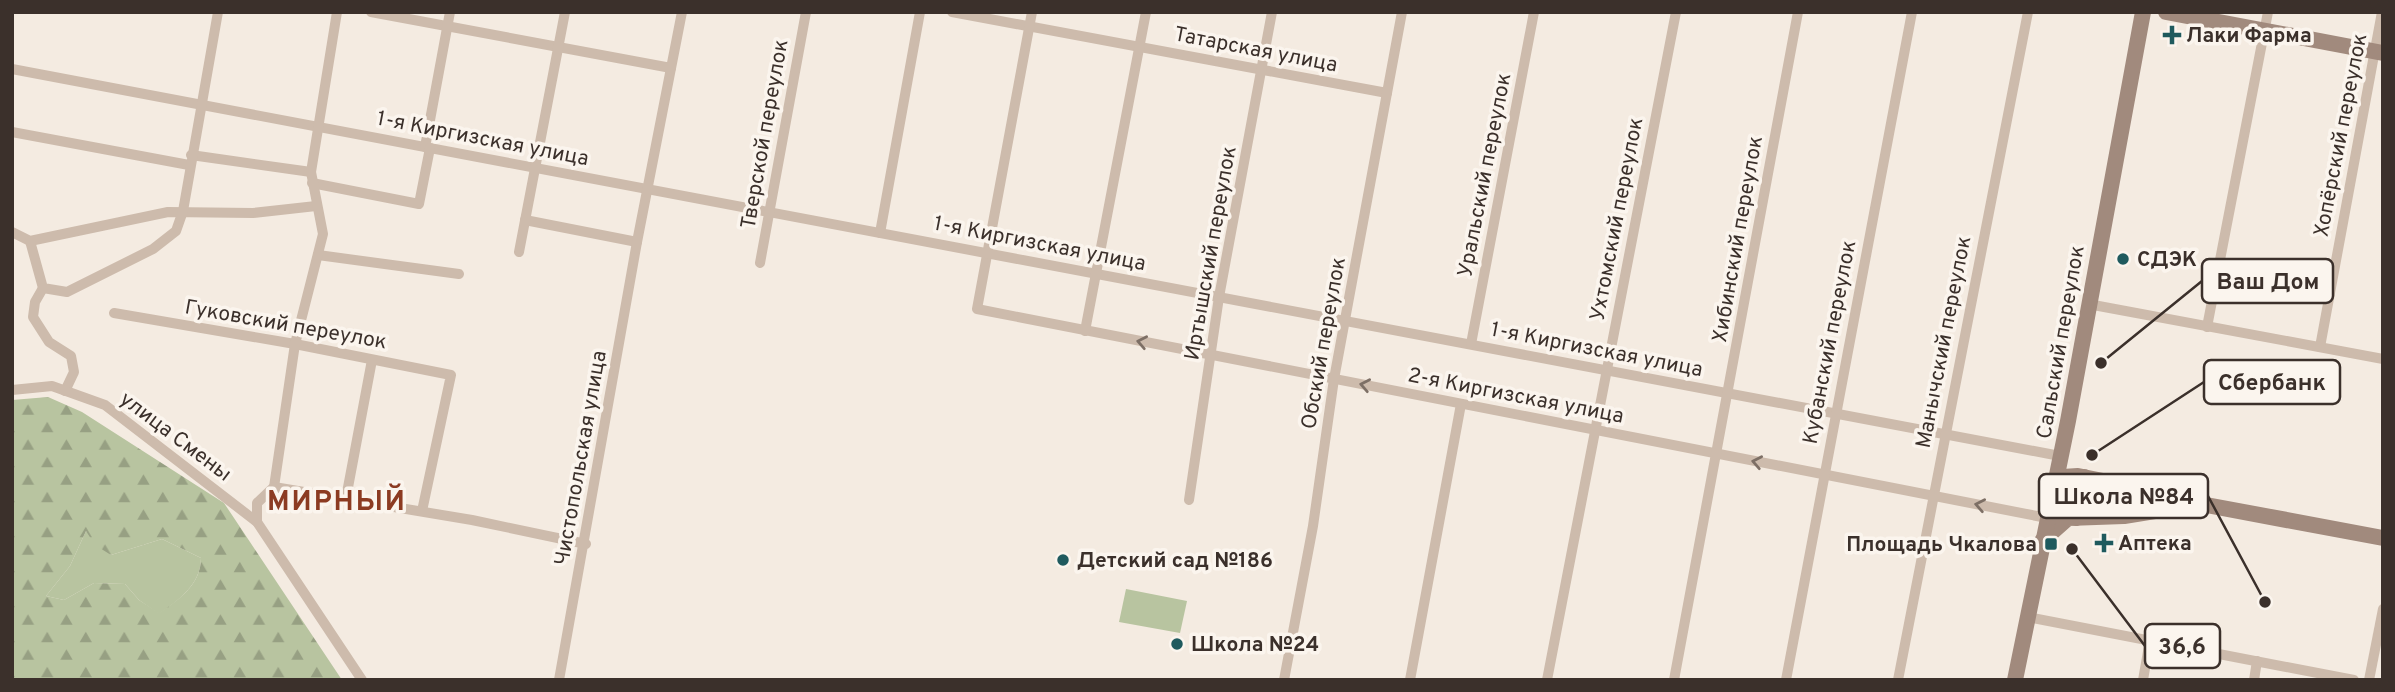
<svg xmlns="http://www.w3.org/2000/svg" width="2395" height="692" viewBox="0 0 2395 692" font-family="Overpass,sans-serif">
	<defs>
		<pattern id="forest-firs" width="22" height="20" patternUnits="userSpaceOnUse" patternTransform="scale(1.75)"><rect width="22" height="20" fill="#b8c4a0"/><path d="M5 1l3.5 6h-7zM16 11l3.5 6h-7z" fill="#97a083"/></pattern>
	</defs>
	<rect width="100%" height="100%" fill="#f4ebe1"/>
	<!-- grass -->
	<g fill="#b8c4a0">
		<path d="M 86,531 L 111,555 L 162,539 L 201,558 C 201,584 179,600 159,614 L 139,600 L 125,584 L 94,583 L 64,600 L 46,596 L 70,566 Z"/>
		<polygon points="1126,589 1187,601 1180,633 1119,622"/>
	</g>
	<!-- forest -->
	<path fill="url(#forest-firs)" fill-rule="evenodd" d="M 48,397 L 82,412 L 224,503 L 342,680 L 12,680 L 12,400 ZM 86,531 L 95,545 L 111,555 L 162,539 L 201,558 C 201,584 179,600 159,613 L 139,600 L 125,584 L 94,583 L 64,600 L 46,596 L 70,566 Z"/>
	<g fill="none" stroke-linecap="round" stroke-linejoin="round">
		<!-- street -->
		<g stroke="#cdbbac" stroke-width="10">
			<polyline points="371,12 671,68"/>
			<polyline points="952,12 1387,93"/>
			<polyline points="1032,12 977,309 2047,518"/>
			<polyline points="12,69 2060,456"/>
			<polyline points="12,132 189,165"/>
			<polyline points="425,147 450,12"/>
			<polyline points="191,155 311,172"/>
			<polyline points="312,183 419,204 430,148"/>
			<polyline points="525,220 637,242"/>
			<polyline points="12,232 30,241 168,212 253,213 316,206"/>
			<polyline points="880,233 920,12"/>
			<polyline points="30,241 43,288 67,292 153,249 176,231 183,211 218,12"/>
			<polyline points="519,252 565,12"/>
			<polyline points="318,255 459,274"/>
			<polyline points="760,263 806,12"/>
			<polyline points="43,288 35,302 33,317 49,342 71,356 74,372 65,391"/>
			<polyline points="2088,304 2383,359"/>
			<polyline points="114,313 295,344 451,375 422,511"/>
			<polyline points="2207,327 2268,12"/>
			<polyline points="1085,331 1146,12"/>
			<polyline points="1471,344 1534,12"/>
			<polyline points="2320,347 2382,12"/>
			<polyline points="12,390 52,386 105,405 257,522 362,680"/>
			<polyline points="274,487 295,344 323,234 311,172 337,12"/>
			<polyline points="346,498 372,360"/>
			<polyline points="1189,500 1219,297 1272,12"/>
			<polyline points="257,522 257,503 274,487 472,520 586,544"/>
			<polyline points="2027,617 2354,680"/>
			<polyline points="559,680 637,242 682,12"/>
			<polyline points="1284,680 1313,526 1334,379 1402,12"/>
			<polyline points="1410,680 1461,404"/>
			<polyline points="1547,680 1676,12"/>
			<polyline points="1674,680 1798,12"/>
			<polyline points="1786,680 1912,12"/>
			<polyline points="1898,680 2028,12"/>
			<polyline points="2143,680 2150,640"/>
			<polyline points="2254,680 2257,661"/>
			<polyline points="2369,680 2383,609"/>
		</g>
		<!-- secondary -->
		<g stroke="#a18a7d" stroke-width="16">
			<polyline points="2166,12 2383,53"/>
			<polyline points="2053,486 2063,477 2078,476 2178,496 2201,504 2383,538"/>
			<path d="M 2076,518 C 2097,510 2099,492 2084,477"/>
			<polyline points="2042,541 2068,518 2124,516 2198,504"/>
			<polyline points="2015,680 2068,421 2143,12"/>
		</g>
	</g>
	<!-- one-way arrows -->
	<defs><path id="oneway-chevron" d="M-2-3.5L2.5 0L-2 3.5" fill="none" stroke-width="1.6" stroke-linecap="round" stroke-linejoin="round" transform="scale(1.75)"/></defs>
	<g stroke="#7d6f65">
		<use href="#oneway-chevron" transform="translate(1142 342) rotate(-169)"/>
		<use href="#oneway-chevron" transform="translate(1365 385) rotate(-169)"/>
		<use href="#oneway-chevron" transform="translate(1757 462) rotate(-169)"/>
		<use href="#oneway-chevron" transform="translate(1980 505) rotate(-169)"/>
	</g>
	<!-- markers -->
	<g fill="#1f5a5e" stroke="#fbf5ee" stroke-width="2.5">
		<path d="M2168.5 24.5h7v7h7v7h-7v7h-7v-7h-7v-7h7z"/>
		<circle cx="2123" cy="259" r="7"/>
		<path d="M2100.5 532.5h7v7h7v7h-7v7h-7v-7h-7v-7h7z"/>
		<rect x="2044" y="537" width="14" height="14" rx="3.5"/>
		<circle cx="1063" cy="560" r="7"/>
		<circle cx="1177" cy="644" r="7"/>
	</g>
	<g text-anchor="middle" stroke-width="7" stroke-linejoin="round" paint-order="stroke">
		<!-- poi labels -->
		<g font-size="21" font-weight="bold" fill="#3b302b" stroke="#fbf5ee" text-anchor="start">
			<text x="2186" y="42">Лаки Фарма</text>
			<text x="2137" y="266">СДЭК</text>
			<text x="2118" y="550">Аптека</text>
			<text x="2037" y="551" text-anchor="end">Площадь Чкалова</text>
			<text x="1077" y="567">Детский сад №186</text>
			<text x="1191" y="651">Школа №24</text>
		</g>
		<!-- street labels -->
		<g font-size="21" fill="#3b302b" stroke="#fbf5ee">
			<text transform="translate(1256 49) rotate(11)" y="7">Татарская улица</text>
			<text transform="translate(764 134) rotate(-80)" y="7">Тверской переулок</text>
			<text transform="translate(2340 135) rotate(-79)" y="7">Хопёрский переулок</text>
			<text transform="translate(483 138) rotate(11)" y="7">1-я Киргизская улица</text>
			<text transform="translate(1484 175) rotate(-79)" y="7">Уральский переулок</text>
			<text transform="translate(1616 219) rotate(-79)" y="7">Ухтомский переулок</text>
			<text transform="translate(1737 239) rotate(-80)" y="7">Хибинский переулок</text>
			<text transform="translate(1040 243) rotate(11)" y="7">1-я Киргизская улица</text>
			<text transform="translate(1210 253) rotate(-80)" y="7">Иртышский переулок</text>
			<text transform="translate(286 324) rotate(10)" y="7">Гуковский переулок</text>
			<text transform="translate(1829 342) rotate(-79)" y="7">Кубанский переулок</text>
			<text transform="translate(1943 342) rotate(-79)" y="7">Манычский переулок</text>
			<text transform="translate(2060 342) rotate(-80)" y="7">Сальский переулок</text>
			<text transform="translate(1323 343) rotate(-80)" y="7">Обский переулок</text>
			<text transform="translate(1597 349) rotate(11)" y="7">1-я Киргизская улица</text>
			<text transform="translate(1516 395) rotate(11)" y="7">2-я Киргизская улица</text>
			<text transform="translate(176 436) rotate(37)" y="7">улица Смены</text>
			<text transform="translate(580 458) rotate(-80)" y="7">Чистопольская улица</text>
		</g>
		<!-- district labels -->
		<g font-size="28" font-weight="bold" letter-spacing="2" fill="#8c3b22" stroke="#fbf5ee">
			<text x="337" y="510">МИРНЫЙ</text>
		</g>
	</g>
	<!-- callouts -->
	<path fill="none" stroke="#3b302b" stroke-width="2.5" d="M2101 363L2202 281M2092 455L2204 382M2265 602L2208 496M2072 549L2145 646"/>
	<g fill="#3b302b" stroke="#fbf5ee" stroke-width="2.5">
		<circle cx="2101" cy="363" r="7"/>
		<circle cx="2092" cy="455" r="7"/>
		<circle cx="2265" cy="602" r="7"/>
		<circle cx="2072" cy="549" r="7"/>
	</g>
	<g fill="#fbf5ee" stroke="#3b302b" stroke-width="2.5">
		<rect x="2202" y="259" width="131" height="44" rx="7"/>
		<rect x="2204" y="360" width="136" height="44" rx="7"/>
		<rect x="2039" y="474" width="169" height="44" rx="7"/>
		<rect x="2145" y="624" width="75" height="44" rx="7"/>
	</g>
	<g font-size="23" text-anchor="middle" font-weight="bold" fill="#3b302b">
		<text x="2268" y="289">Ваш Дом</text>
		<text x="2272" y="390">Сбербанк</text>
		<text x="2124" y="504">Школа №84</text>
		<text x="2182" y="654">36,6</text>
	</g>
	<!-- border -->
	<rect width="2395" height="692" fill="none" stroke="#3b302b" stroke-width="28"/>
</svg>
